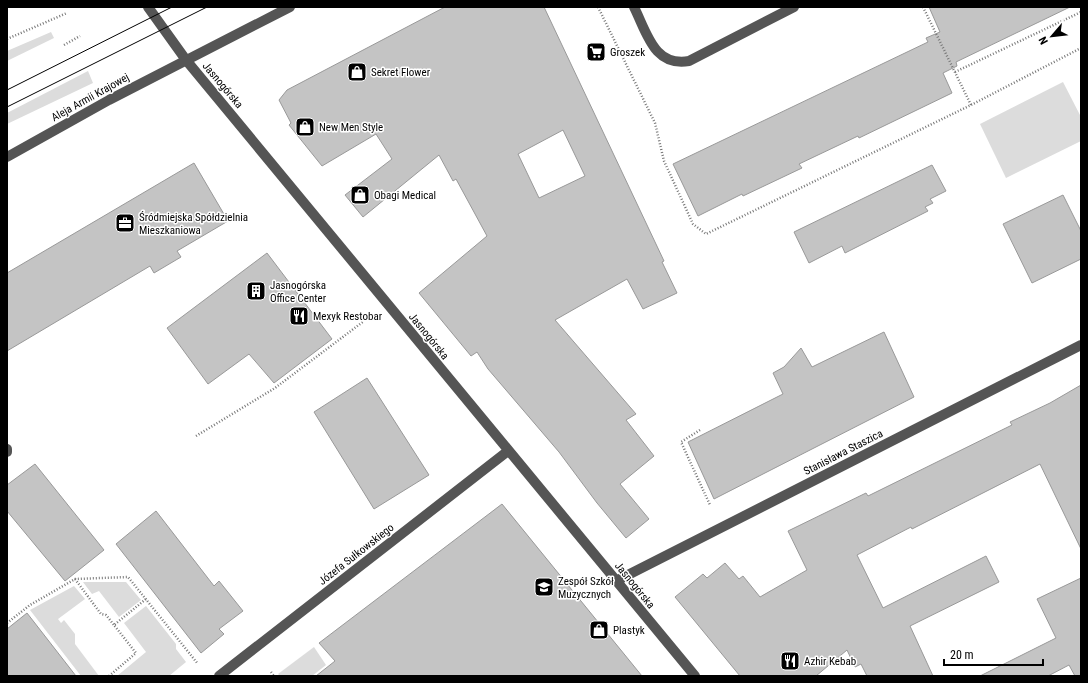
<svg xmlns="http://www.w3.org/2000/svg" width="1088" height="683" viewBox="0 0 1088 683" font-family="'Roboto Condensed',sans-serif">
	<rect width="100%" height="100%" fill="#fff"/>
	<!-- green -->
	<g fill="#dcdcdc">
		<polygon points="51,32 54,38 7,61 7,51"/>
		<polygon points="88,71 93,83 7,124 7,113"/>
		<polygon points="1063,82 1081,117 1081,141 1006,178 980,124"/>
		<polygon points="83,582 126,582 141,600 119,617 99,591 92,594"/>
		<polygon points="74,586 85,599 58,619 61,623 64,620 75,634 75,644 99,676 81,676 30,610"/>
		<polygon points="146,606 176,644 176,649 186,662 169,676 117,676 146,652 124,623"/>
		<polygon points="314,647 326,665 312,676 280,676 278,674"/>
	</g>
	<!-- building -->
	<g fill="#c4c4c4" stroke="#999" fill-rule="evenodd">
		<path d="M 445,7 L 544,7 L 664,261 L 662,262 L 677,293 L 643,309 L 627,279 L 555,320 L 636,414 L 626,420 L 654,456 L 620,484 L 649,519 L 626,538 L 597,503 L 559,452 L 488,369 L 477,352 L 471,356 L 419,293 L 487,236 L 456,179 L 453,181 L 439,155 L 363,217 L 345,195 L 392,159 L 376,134 L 322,166 L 289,125 L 291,123 L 279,100 L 287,90 ZM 563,130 L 585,176 L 539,198 L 518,154 Z"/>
		<polygon points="929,7 1070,7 956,62 957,66 943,73 952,93 859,138 858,136 799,164 802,168 743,196 742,194 698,216 673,164 928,42 926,38 940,32"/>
		<polygon points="194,163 228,221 177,251 181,257 154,273 150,266 7,351 7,273"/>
		<polygon points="932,165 946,191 930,199 933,203 925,207 928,211 845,253 842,246 809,263 794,232"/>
		<polygon points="1063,195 1081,231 1081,259 1032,283 1003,224"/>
		<polygon points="267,253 332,339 274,383 249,354 208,384 167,328"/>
		<polygon points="884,332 914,397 714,499 688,442 783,394 773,373 784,367 801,348 812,367"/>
		<polygon points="367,378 429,475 374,509 314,412"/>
		<polygon points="1081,385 1081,549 1040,464 912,529 911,527 857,555 883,608 986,556 999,582 910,626 933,676 867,676 861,664 855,667 847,650 816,676 740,676 675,597 703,574 707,578 725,563 739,579 743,576 760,597 807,570 788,531 866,493 868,496 1012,425 1010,422 1050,403"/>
		<polygon points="35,464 104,550 65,581 7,511 7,485"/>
		<polygon points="502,504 642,676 316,676 335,661 319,643"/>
		<polygon points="156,511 214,586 219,581 243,611 219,629 224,634 201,653 116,544"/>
		<polygon points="1081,578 1081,676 1075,676 1069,665 1048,676 980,676 1056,638 1037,599"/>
		<polygon points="27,613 76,676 7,676 7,629"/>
	</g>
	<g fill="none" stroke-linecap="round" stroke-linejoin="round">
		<!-- path -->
		<g stroke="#777" stroke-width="2.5" stroke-dasharray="1 2" stroke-linecap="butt">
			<polyline points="598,7 655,123 664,161 693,224 706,234 971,105 1081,48"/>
			<polyline points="923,7 971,105"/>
			<polyline points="7,39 67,13"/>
			<polyline points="64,45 80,36"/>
			<polyline points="955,72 1081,12"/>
			<polyline points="700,430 681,442 710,505"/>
			<polyline points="196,436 275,388 364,321"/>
			<polyline points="75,579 101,614 106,615 114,625"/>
			<polyline points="7,623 30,605 75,579 128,577 198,664"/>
			<polyline points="271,672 274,676"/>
			<polyline points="109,676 136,653 114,625 146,599"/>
		</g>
		<!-- minor -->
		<g stroke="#555" stroke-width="10">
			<polyline points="148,7 186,60 695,676"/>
			<path d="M 634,7 C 647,33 654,67 689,61 L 794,7"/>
			<polyline points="7,157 109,100 290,7"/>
			<polyline points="7,449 7,452"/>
			<polyline points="616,581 1081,345"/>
			<polyline points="219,676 508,451"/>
		</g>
		<!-- tram -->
		<g stroke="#000" stroke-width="1">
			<polyline points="7,90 172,7"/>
			<polyline points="7,107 207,7"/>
		</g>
	</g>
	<!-- icons -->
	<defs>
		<symbol id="supermarket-square" viewBox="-11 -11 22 22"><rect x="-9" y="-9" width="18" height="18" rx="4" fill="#000" stroke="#fff"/><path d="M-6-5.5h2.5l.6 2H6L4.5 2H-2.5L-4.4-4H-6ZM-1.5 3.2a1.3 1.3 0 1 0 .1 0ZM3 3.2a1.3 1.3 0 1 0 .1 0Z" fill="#fff"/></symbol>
		<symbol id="shop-square" viewBox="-11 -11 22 22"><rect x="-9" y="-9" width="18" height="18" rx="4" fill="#000" stroke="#fff"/><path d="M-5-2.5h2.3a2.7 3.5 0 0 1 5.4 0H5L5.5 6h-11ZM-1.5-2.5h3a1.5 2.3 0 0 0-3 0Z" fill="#fff"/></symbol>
		<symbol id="office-square" viewBox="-11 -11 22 22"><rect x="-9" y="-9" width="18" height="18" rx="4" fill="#000" stroke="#fff"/><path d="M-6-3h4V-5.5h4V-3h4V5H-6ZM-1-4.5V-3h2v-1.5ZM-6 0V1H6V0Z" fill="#fff"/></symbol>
		<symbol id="building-square" viewBox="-11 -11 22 22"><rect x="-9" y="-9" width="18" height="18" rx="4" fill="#000" stroke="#fff"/><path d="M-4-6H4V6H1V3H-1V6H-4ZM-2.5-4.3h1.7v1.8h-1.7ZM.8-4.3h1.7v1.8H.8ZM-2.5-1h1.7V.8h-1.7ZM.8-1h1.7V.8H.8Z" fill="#fff"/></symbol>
		<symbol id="restaurant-square" viewBox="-11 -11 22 22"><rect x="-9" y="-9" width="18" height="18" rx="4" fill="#000" stroke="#fff"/><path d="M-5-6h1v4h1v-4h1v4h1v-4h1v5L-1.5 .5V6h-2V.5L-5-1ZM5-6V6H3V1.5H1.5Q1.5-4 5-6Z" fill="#fff"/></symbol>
		<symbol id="school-square" viewBox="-11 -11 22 22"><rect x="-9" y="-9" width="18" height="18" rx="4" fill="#000" stroke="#fff"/><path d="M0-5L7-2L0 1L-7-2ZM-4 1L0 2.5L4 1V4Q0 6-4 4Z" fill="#fff"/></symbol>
	</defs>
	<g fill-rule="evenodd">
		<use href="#supermarket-square" x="585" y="41" width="22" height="22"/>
		<use href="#shop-square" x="346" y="61" width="22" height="22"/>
		<use href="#shop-square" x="294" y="116" width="22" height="22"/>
		<use href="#shop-square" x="349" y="184" width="22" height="22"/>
		<use href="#office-square" x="114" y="212" width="22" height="22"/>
		<use href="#building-square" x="245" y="280" width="22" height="22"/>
		<use href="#restaurant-square" x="288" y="305" width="22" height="22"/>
		<use href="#school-square" x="533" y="576" width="22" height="22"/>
		<use href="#shop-square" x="588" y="619" width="22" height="22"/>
		<use href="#restaurant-square" x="779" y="650" width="22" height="22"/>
	</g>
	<g text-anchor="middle" stroke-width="3" stroke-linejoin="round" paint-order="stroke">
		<!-- poi labels -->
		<g font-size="11" fill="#000" stroke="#fff" text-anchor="start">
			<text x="610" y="56">Groszek</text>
			<text x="371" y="76">Sekret Flower</text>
			<text x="319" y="131">New Men Style</text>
			<text x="374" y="199">Obagi Medical</text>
			<text x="139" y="221">Śródmiejska Spółdzielnia<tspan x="139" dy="13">Mieszkaniowa</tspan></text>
			<text x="270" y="289">Jasnogórska<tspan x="270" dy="13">Office Center</tspan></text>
			<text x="313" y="320">Mexyk Restobar</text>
			<text x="558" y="585">Zespół Szkół<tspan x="558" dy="13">Muzycznych</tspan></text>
			<text x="613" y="634">Plastyk</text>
			<text x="804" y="665">Azhir Kebab</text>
		</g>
		<!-- street labels -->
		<g font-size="11" fill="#000" stroke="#fff">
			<text transform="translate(223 85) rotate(50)" y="4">Jasnogórska</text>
			<text transform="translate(90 97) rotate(-29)" y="4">Aleja Armii Krajowej</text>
			<text transform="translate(429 336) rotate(51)" y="4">Jasnogórska</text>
			<text transform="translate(843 452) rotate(-27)" y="4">Stanisława Staszica</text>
			<text transform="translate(356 554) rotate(-38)" y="4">Józefa Sułkowskiego</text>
			<text transform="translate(635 585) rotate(51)" y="4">Jasnogórska</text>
		</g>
	</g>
	<!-- border -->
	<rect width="1088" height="683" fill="none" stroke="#000000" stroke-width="16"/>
	<!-- north arrow -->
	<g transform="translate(1052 36) rotate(242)" stroke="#ffffff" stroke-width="3" paint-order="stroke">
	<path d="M0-3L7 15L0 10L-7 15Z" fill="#000000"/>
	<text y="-6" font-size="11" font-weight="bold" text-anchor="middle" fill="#000000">N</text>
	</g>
	<!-- scale -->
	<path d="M944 659v6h99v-6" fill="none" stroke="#000000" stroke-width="2"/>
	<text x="950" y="659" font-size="12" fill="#000000" stroke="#ffffff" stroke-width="3" paint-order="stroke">20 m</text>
</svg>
